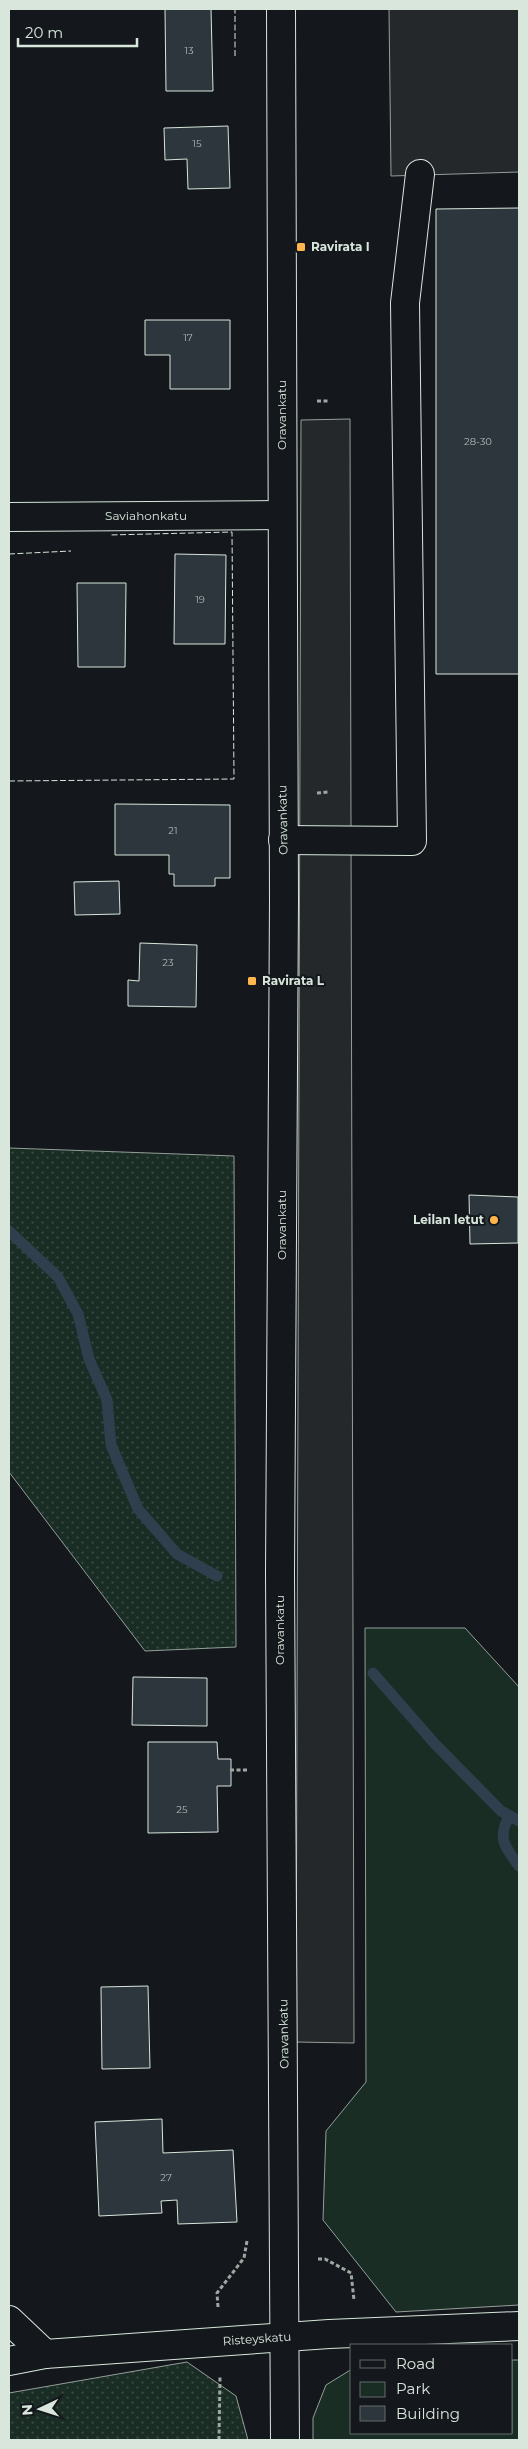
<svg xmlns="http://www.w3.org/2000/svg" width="528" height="2449" viewBox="0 0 528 2449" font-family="Montserrat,sans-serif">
	<defs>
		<pattern id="grass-dots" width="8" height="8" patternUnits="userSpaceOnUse" patternTransform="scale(1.25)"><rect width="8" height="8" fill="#1a2d24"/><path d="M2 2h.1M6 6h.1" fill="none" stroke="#3b4b43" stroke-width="1.8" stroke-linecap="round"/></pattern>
	</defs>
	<rect width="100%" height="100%" fill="#14181c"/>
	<!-- grass -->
	<g fill="url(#grass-dots)" stroke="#939e99">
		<polygon points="9,1148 234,1156 236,1647 145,1651 9,1472"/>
		<polygon points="187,2362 236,2396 248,2440 9,2440 9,2393"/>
	</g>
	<!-- park -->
	<g fill="#1a2d24" stroke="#939e99">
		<polygon points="365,1628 465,1628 519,1687 519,2305 396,2312 323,2220 326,2131 366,2082"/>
		<polygon points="512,2360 519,2360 519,2440 313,2440 313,2418 326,2385 352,2369 352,2433 512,2433"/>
	</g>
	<!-- parking -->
	<g fill="#24282b" stroke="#939e99">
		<polygon points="389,9 519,9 519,172 391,176"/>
		<polygon points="350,419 354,2043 296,2042 301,420"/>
	</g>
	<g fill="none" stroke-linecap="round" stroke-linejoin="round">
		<!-- stream -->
		<g stroke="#2f3f4d" stroke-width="11">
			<polyline points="9,1231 58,1277 78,1314 89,1359 107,1400 111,1445 138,1509 177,1554 217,1576"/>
			<polyline points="373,1673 435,1744 501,1811 519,1821"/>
			<path d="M 509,1816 C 497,1839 505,1847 519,1866"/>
		</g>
	</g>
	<!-- building -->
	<g fill="#2c363c" stroke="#d8e6dc">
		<polygon points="165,9 211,9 213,91 166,91"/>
		<polygon points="228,126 230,188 188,189 187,159 165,160 164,128"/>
		<polygon points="519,208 519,674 436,674 436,209"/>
		<polygon points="145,320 230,320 230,389 170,389 170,355 145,355"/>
		<polygon points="175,554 226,555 225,644 174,644"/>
		<polygon points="77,583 126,583 125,667 78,667"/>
		<polygon points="115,804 230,805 230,878 215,878 215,886 174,886 174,874 169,874 169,855 115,855"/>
		<polygon points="119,881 120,914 75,915 74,882"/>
		<polygon points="140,943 197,945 196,1007 128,1006 128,980 139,981"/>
		<polygon points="469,1195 518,1197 518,1243 470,1244"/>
		<polygon points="133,1677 207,1678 207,1726 132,1725"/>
		<polygon points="148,1742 217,1742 218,1759 231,1759 231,1786 217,1786 218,1832 148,1833"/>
		<polygon points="148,1986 150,2068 102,2069 101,1987"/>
		<polygon points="162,2119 163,2153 233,2150 237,2222 178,2224 177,2200 161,2201 162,2213 99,2216 95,2122"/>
	</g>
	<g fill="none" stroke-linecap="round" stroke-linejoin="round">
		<defs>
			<g id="minor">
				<polyline points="281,9 284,900 280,1574 285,2440"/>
				<polyline points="9,517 282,515"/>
				<polyline points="283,840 412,841 405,303 420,174"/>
				<polyline points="9,2320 45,2354 329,2334 519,2326"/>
				<polyline points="9,2361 45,2354"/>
			</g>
		</defs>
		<!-- minor casing -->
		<use href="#minor" stroke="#d8e6dc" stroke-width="30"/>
		<!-- path -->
		<g stroke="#9da8a2" stroke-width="3" stroke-dasharray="4 2.5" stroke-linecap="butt">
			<polyline points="317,401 328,401"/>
			<polyline points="317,793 328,792"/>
			<polyline points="230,1770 248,1770"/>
			<polyline points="318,2259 325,2259 351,2273 354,2300"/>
			<polyline points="218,2307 217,2293 244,2258 247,2241"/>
			<polyline points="219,2440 220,2376"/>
		</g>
		<!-- minor -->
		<use href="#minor" stroke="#14181c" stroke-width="28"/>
		<!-- fence -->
		<g stroke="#d8e6dc" stroke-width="1" stroke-dasharray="6 2.5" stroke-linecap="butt">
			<polyline points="235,56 235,9"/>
			<polyline points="9,554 71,551"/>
			<polyline points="9,781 234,779 232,532 109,535"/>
		</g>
	</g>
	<!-- markers -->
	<g fill="#ffb74d" stroke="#14181c" stroke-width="2">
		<rect x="296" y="242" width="10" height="10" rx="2.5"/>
		<rect x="247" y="976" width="10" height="10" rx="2.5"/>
		<circle cx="494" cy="1220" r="5"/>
	</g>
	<g text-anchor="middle" stroke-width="4" stroke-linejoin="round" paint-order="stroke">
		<!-- number labels -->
		<g font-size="10" fill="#adbab4">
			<text x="189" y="54">13</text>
			<text x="197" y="147">15</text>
			<text x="188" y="341">17</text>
			<text x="478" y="445">28-30</text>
			<text x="200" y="603">19</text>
			<text x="173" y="834">21</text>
			<text x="168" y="966">23</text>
			<text x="182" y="1813">25</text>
			<text x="166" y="2181">27</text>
		</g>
		<!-- poi labels -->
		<g font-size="12" font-weight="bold" fill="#d8e6dc" stroke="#14181c" text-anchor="start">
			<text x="311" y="251">Ravirata I</text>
			<text x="262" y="985">Ravirata L</text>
			<text x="484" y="1224" text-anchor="end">Leilan letut</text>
		</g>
		<!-- street labels -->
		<g font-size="12" fill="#d8e6dc" stroke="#14181c">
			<text transform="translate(282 415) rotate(-90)" y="4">Oravankatu</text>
			<text x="146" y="520">Saviahonkatu</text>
			<text transform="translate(283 820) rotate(-91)" y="4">Oravankatu</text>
			<text transform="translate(282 1225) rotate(-90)" y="4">Oravankatu</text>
			<text transform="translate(280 1630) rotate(-90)" y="4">Oravankatu</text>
			<text transform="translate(284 2034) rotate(-91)" y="4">Oravankatu</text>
			<text transform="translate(257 2339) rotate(-4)" y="4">Risteyskatu</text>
		</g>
	</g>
	<!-- border -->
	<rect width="528" height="2449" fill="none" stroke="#d8e6dc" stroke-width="20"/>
	<!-- legend -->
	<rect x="350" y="2344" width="162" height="90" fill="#14181c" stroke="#626a69"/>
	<rect x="360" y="2360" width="25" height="8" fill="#14181c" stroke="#626a69"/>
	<text x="396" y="2369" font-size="15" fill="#d8e6dc">Road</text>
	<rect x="360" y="2382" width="25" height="15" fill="#1a2d24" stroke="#626a69"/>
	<text x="396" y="2394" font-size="15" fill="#d8e6dc">Park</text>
	<rect x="360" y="2406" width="25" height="15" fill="#2c363c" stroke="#626a69"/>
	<text x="396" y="2419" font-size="15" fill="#d8e6dc">Building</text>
	<!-- north arrow -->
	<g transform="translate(40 2409) rotate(266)" stroke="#14181c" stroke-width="4" paint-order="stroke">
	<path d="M0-4L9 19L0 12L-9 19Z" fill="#d8e6dc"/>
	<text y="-8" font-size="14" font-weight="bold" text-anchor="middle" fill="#d8e6dc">N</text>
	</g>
	<!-- scale -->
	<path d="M18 38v8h119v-8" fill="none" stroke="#d8e6dc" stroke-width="2.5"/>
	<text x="25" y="38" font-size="15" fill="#d8e6dc" stroke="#14181c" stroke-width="4" paint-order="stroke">20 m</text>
</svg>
